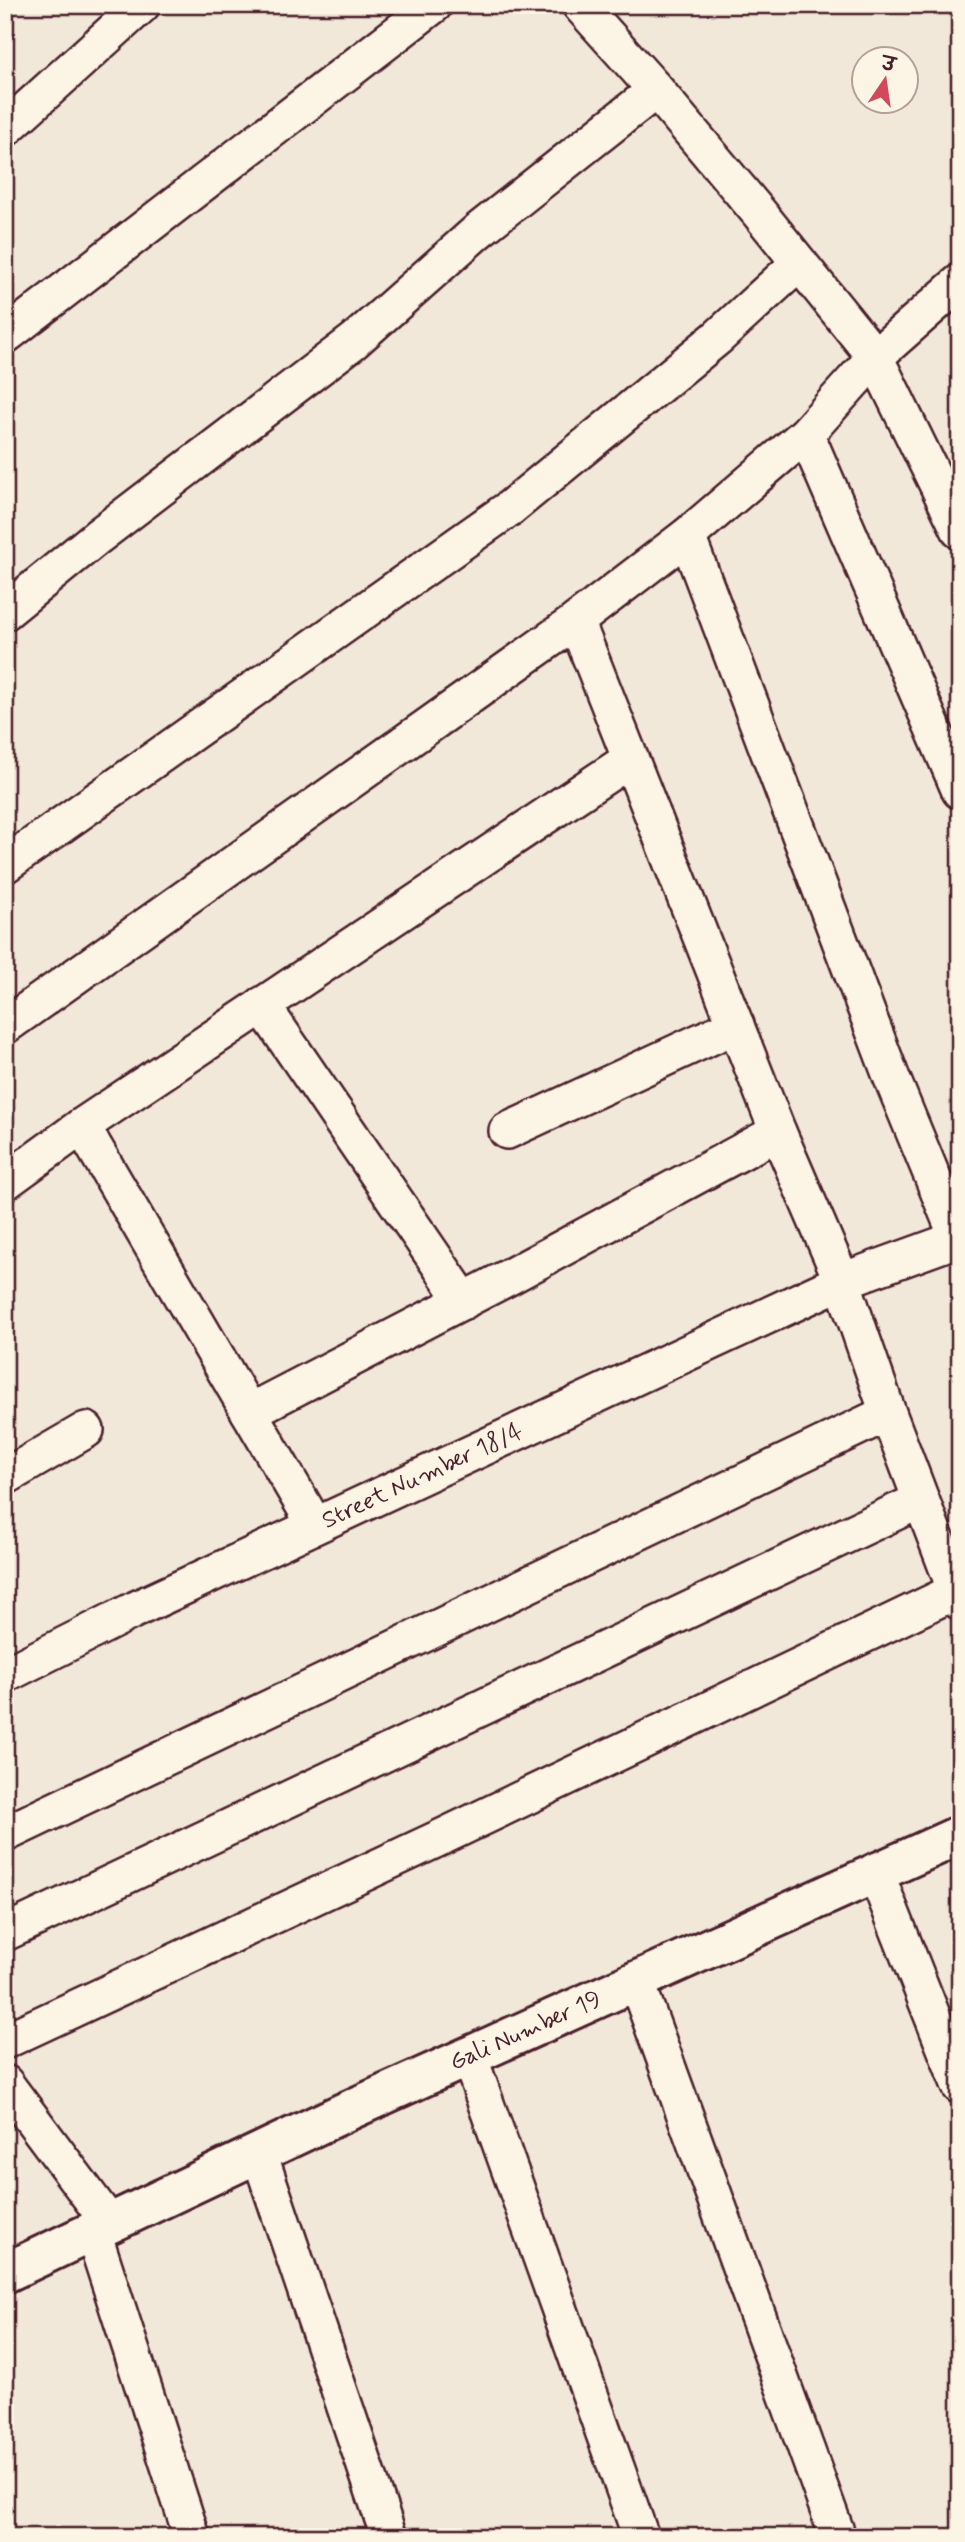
<svg xmlns="http://www.w3.org/2000/svg" width="965" height="2542" viewBox="0 0 965 2542" font-family="Mynerve,'Playpen Sans Deva',sans-serif">
	<rect width="100%" height="100%" fill="#f1e8da"/>
	<filter id="ink" filterUnits="userSpaceOnUse"><feTurbulence type="fractalNoise" baseFrequency=".0143" numOctaves="2"/><feDisplacementMap in="SourceGraphic" scale="14" xChannelSelector="R" yChannelSelector="G"/><feConvolveMatrix kernelMatrix="1 2 1 2 8 2 1 2 1" color-interpolation-filters="sRGB"/></filter>
	<g filter="url(#ink)">
		<g fill="none" stroke-linecap="round" stroke-linejoin="round">
			<defs>
				<g id="street">
					<polyline points="580,5 656,90 760,214 875,357 960,531"/>
					<polyline points="5,129 142,5"/>
					<polyline points="5,336 434,5"/>
					<polyline points="806,434 960,791"/>
					<polyline points="687,536 891,1076 960,1244"/>
					<polyline points="5,612 97,537 354,341 478,231 656,90"/>
					<polyline points="576,621 778,1132 842,1281 888,1413 960,1602"/>
					<polyline points="5,865 510,508 717,338 799,263"/>
					<polyline points="262,1005 464,1301"/>
					<polyline points="5,1026 576,621 687,536 806,434 875,357 960,282"/>
					<polyline points="82,1126 315,1525"/>
					<polyline points="507,1131 736,1025"/>
					<polyline points="5,1182 82,1126 629,760"/>
					<polyline points="249,1412 507,1278 778,1132"/>
					<polyline points="5,1477 86,1430"/>
					<polyline points="5,1675 136,1609 842,1281 960,1238"/>
					<polyline points="5,1834 888,1413"/>
					<polyline points="875,1871 960,2086"/>
					<polyline points="5,1933 921,1500"/>
					<polyline points="636,1980 838,2537"/>
					<polyline points="5,2041 444,1836 956,1591"/>
					<polyline points="469,2056 641,2537"/>
					<polyline points="5,2083 110,2224"/>
					<polyline points="259,2153 389,2537"/>
					<polyline points="93,2232 192,2537"/>
				</g>
				<polyline id="secondary" points="5,2273 343,2113 960,1835"/>
			</defs>
			<!-- street casing -->
			<use href="#street" stroke="#4a1f2b" stroke-width="40"/>
			<!-- secondary casing -->
			<use href="#secondary" stroke="#4a1f2b" stroke-width="44"/>
			<!-- street -->
			<use href="#street" stroke="#fcf5e5" stroke-width="35"/>
			<!-- secondary -->
			<use href="#secondary" stroke="#fcf5e5" stroke-width="38"/>
		</g>
	</g>
	<g text-anchor="middle" stroke-width="6" stroke-linejoin="round" paint-order="stroke">
		<!-- street labels -->
		<g font-size="24" fill="#4a1f2b" stroke="#fcf5e5">
			<text transform="translate(422 1475) rotate(-25)" y="8">Street Number 18/4</text>
			<text transform="translate(525 2030) rotate(-24)" y="8">Gali Number 19</text>
		</g>
	</g>
	<!-- margin -->
	<rect width="965" height="2542" fill="none" stroke="#fcf5e5" stroke-width="28"/>
	<rect x="14" y="14" width="937" height="2514" fill="none" stroke="#4a1f2b" stroke-width="2.5" filter="url(#ink)"/>
	<!-- north arrow -->
	<g transform="translate(885 80) rotate(13)"><circle r="33" fill="#fcf5e5" stroke="#b59f9b" stroke-width="2"/>
	<path d="M0-5L12 26L0 18L-12 26Z" fill="#d1495b"/>
	<text y="-10" font-size="19" font-weight="bold" text-anchor="middle" fill="#4a1f2b">उ</text>
	</g>
</svg>
